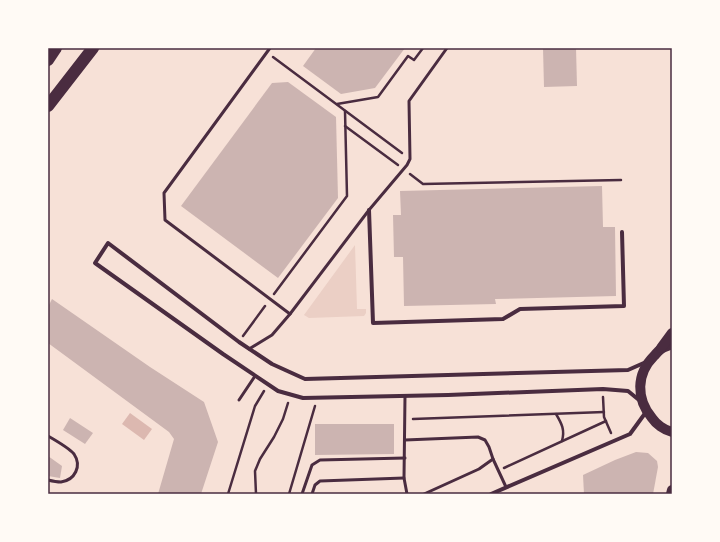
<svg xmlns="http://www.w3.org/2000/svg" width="720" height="542" viewBox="0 0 720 542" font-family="'Sofia Sans Condensed',sans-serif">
	<rect width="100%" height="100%" fill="#f7e1d7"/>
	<!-- green -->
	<polygon fill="#ebcfc5" points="355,245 357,309 366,309 366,313 364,316 309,318 304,315"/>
	<!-- water -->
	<polygon fill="#dcb8b0" points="130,413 152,429 144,440 122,424"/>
	<!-- building -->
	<g fill="#ccb4b1">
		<polygon points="316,48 405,48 375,88 341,94 303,66"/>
		<polygon points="543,48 576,48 577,86 544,87"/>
		<polygon points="288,82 336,117 338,198 278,278 181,206 272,83"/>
		<polygon points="602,186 603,227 615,227 616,296 495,299 496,304 404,306 403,257 394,257 393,215 401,215 400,191"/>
		<polygon points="52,299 150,367 204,402 218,442 201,494 158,494 174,439 169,432 48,343 48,307"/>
		<polygon points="70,418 93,433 85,444 63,430"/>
		<polygon points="315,424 394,424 394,454 315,455"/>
		<polygon points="636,452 648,453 657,461 658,467 653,494 584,494 583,475 615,460"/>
		<polygon points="48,456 62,466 60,478 48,476"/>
	</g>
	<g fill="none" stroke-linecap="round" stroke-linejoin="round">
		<!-- path -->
		<g stroke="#4a2c40" stroke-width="2.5">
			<polyline points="273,57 402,153"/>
			<polyline points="337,104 378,97 408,56 414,60 423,48"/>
			<polyline points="345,126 398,165"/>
			<polyline points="410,174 423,184 621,180"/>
			<polyline points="274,294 347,196 345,111"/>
			<polyline points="243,336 265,306"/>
			<polyline points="603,397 604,417 611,433"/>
			<path d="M 556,414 C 562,424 565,430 562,441"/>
			<polyline points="413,419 604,412"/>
			<polyline points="504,468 606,421"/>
			<polyline points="228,494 255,406 264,391"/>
			<polyline points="256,494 255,471 260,459 274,437 283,419 288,403"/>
			<polyline points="289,494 315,406"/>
		</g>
		<!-- service -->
		<g stroke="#4a2c40" stroke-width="3">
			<polyline points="270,48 164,193 165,220 290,314"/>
			<polyline points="249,349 272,335 290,314 369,210 407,165 410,159 409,101 447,48"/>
			<polyline points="405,396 404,478 407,494"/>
			<polyline points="239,400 255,376"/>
			<path d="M 48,436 C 55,440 69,448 74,454 C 82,466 75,480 61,482 C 57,482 52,481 48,480"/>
			<polyline points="405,440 478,437 485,440 489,447 493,459 506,487"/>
			<polyline points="302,494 312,465 320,460 405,458"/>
			<polyline points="312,494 315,485 320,481 404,478"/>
			<polyline points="424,494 479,469 493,459"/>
		</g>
		<!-- minor -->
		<g stroke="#4a2c40" stroke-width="4">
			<polyline points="369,210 373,323 503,319 520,309 624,306 622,232"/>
			<polyline points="639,400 628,391 603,389 448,395 303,398 278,391 223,354 95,263 108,243 239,342 272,364 305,379 628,370 646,362"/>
			<polyline points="491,494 630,434 646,412"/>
		</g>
		<!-- primary -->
		<g stroke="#4a2c40" stroke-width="10">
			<path d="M 672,344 C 668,346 664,347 661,349 C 658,351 656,354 654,356 C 636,374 636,399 652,418 C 656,424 664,430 672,432"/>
			<polyline points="661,348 672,333"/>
			<polyline points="671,494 672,490"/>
		</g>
		<!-- motorway -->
		<g stroke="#4a2c40" stroke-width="12">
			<polyline points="48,60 56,48"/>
			<polyline points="48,106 93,48"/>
		</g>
	</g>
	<!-- border -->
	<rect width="720" height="542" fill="none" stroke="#fffaf5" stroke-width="98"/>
	<rect x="49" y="49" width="622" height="444" fill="none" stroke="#4a2c40" stroke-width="1.5"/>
</svg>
